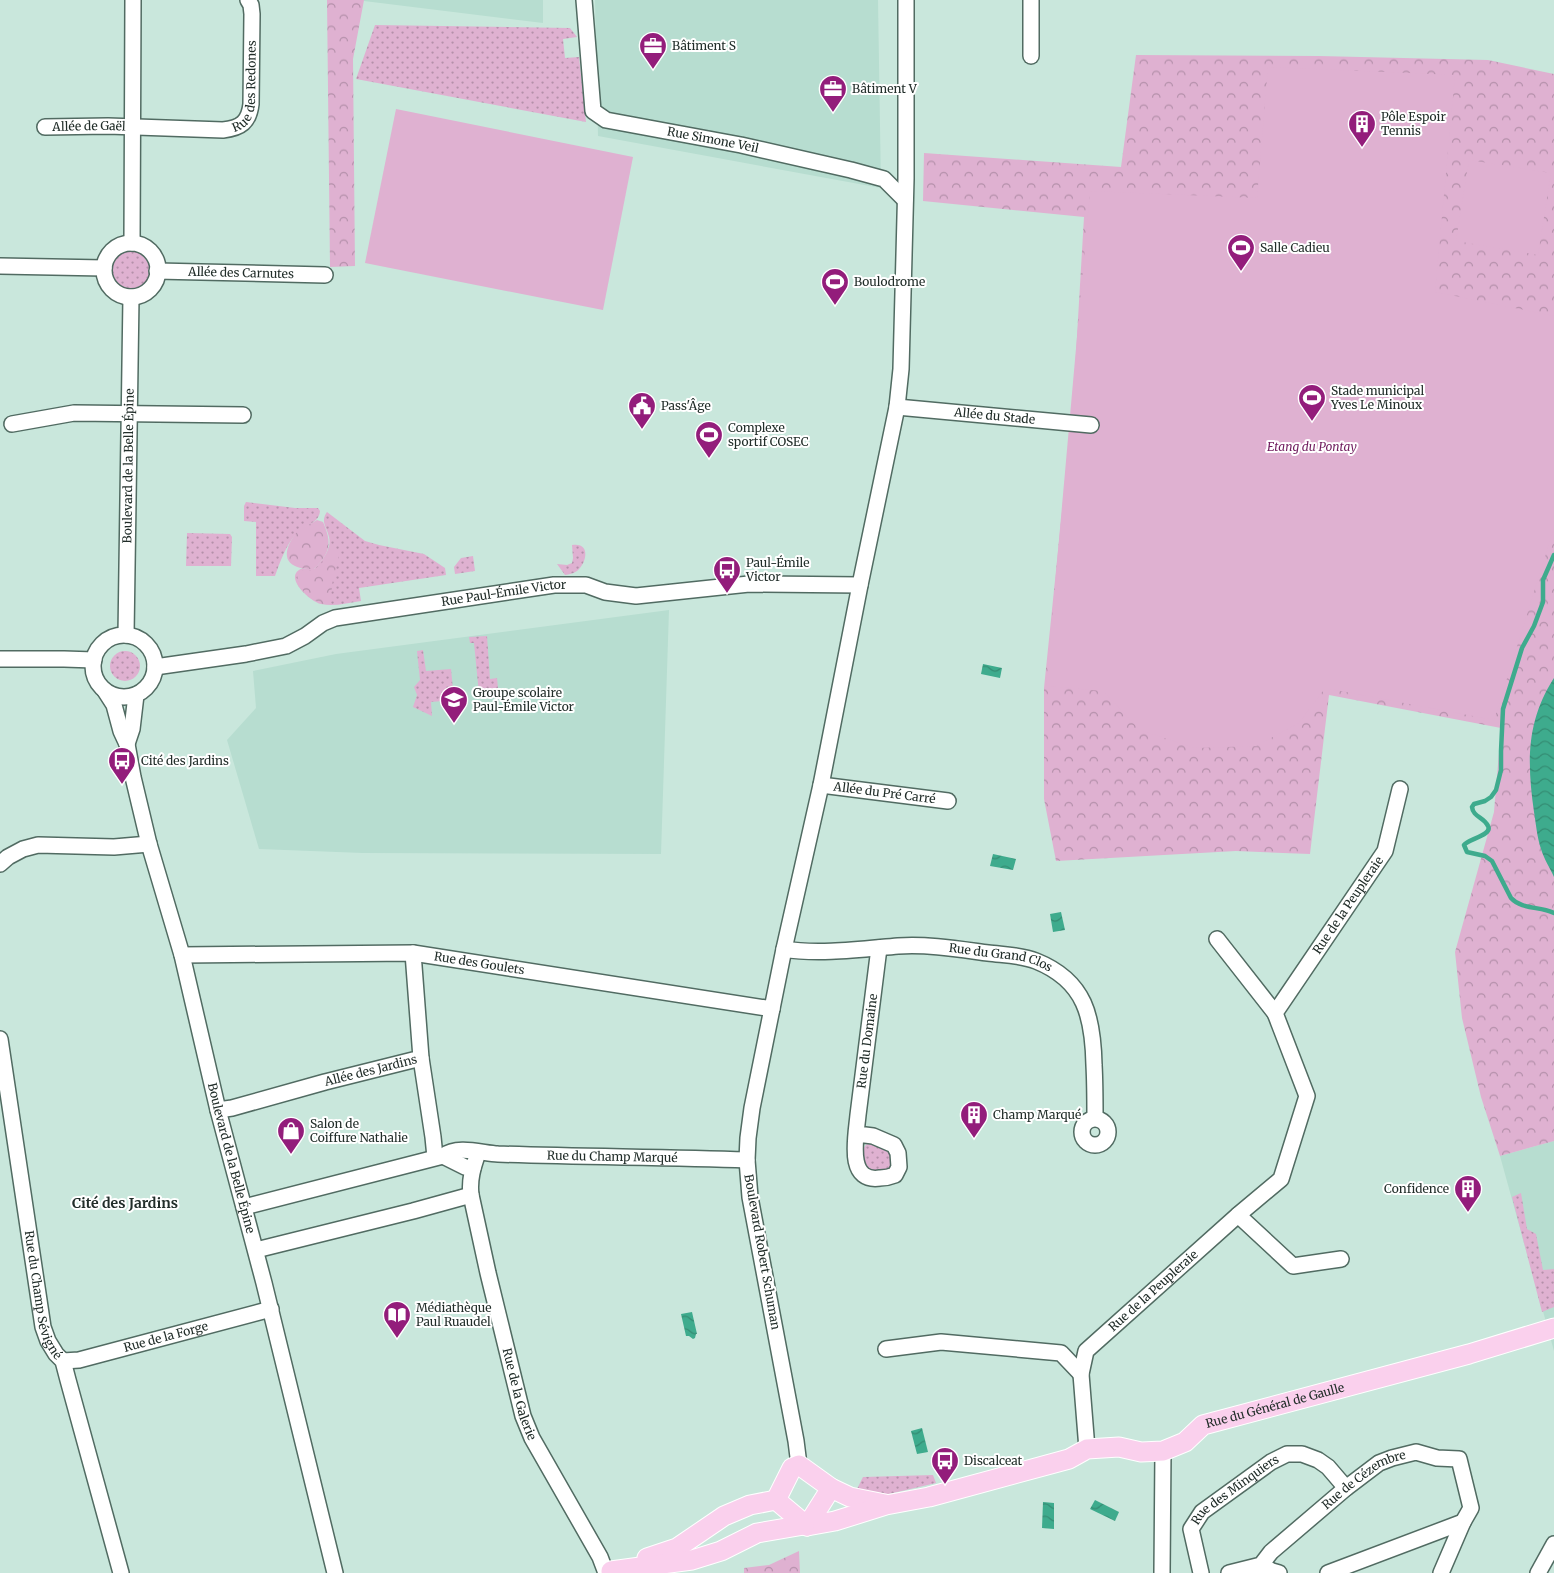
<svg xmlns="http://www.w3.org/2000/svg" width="1554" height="1573" viewBox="0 0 1554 1573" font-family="Merriweather,serif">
	<defs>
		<pattern id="grass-dots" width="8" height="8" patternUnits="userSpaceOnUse" patternTransform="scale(1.25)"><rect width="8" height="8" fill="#dfb1d1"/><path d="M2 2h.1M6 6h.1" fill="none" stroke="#b490aa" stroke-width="1.8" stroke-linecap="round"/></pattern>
		<pattern id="forest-crowns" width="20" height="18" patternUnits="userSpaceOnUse" patternTransform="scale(1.25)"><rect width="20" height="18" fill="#dfb1d1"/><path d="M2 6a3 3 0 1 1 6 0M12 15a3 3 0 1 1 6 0" fill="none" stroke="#b490aa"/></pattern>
		<pattern id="water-waves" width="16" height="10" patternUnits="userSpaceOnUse" patternTransform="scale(1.25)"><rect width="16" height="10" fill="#3eab8d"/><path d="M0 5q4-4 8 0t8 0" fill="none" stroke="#348c73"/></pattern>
	</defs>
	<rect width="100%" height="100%" fill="#c9e7dc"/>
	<!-- built -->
	<g fill="#b7ddd0">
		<polygon points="364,0 543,0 543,23 364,1"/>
		<polygon points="595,0 878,0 881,188 598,136"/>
		<polygon points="669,610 661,854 363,853 259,849 227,740 256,708 253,671 336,654"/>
		<polygon points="1554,1141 1554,1351 1500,1156"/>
	</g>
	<!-- grass -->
	<g fill="url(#grass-dots)">
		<polygon points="375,25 570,28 577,37 563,39 565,58 579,57 586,122 356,79"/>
		<circle cx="131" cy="269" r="20"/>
		<path d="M 246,502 L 295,508 L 318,508 L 320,511 C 319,524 304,525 296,534 C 286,545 280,562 275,576 L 256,576 L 256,522 L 244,521 L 244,506 Z"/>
		<path d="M 327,512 L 365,541 L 379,545 L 424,554 L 445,568 L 446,575 L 359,588 L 361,601 C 348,603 333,607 321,604 C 311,602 285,579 299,570 C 303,567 310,569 314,569 C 322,561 332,549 329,537 C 327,527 320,522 327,512 Z"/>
		<polygon points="187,533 230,534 232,537 231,566 186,566"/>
		<path d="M 572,545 C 591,542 587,563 577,571 C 573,574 569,574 565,575 L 557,564 L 567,565 L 572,563 L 573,558 Z"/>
		<polygon points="473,556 475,571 455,574 454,567 461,558"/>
		<polygon points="487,636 490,679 497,678 498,688 496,692 479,694 474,643 470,643 469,637"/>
		<polygon points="423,650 426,671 451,669 454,700 431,702 432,716 413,707 417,695 414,687 420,680 417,651"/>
		<circle cx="125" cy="666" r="15"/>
		<path d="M 867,1144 L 887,1148 C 891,1154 892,1165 890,1172 L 864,1171 C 864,1162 860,1149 867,1144 Z"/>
		<polygon points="1521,1193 1527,1229 1536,1234 1543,1270 1554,1269 1554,1307 1542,1312 1512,1197"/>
		<polygon points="933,1475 936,1483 889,1494 877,1495 856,1491 863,1477"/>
	</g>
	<!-- forest -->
	<g fill="url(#forest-crowns)">
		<polygon points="327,0 364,0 353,59 355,266 330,267"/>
		<polygon points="1136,55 1319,56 1488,60 1554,74 1554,1141 1500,1156 1481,1097 1462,1018 1455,952 1494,812 1501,728 1329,695 1310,854 1236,851 1056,861 1044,799 1044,688 1073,404 1084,217 923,201 924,153 1121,167"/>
		<path d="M 317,520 L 323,522 C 332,543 331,552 314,569 C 308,569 301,569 295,566 C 279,559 290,539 299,530 C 304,526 311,524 317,520 Z"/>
		<path d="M 330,549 L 339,554 C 338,562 336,568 334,575 C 331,585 333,593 328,604 C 325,603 320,603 316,601 C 305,597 295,582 298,571 L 314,570 L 322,563 Z"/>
		<polygon points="799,1551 800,1573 744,1573 744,1568 769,1565"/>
	</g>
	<!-- pitch -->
	<g fill="#dfb1d1">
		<polygon points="1268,67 1455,75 1435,292 1554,316 1554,528 1494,720 1325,688 1299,723 1256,746 1195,748 1140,730 1103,691 1046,686 1090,191 1257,198"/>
		<polygon points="396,109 633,157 603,310 365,263"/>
		<polygon points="1469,160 1551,173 1538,255 1456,241"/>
	</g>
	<!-- water -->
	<g fill="url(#water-waves)">
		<polygon points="983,664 1002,668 1000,678 981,674"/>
		<path d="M 1554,678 L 1554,877 C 1550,868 1544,859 1541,849 C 1537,837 1536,824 1534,812 C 1527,763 1526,721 1554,678 Z"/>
		<polygon points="993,854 1016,859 1013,870 990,866"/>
		<polygon points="1061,912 1065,930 1053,932 1050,914"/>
		<polygon points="692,1312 697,1334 696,1334 695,1338 693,1339 689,1336 686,1336 681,1314"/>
		<polygon points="922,1428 928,1452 917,1454 911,1431"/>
		<polygon points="1095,1500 1119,1512 1115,1521 1090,1509"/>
		<polygon points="1043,1502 1054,1503 1054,1529 1042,1528"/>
	</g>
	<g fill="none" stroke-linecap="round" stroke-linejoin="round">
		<!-- stream -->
		<path stroke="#3eab8d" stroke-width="4.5" d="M 1554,555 L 1543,580 L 1543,602 L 1534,626 L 1522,648 L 1503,709 L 1501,751 L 1501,770 L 1496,790 L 1491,797 L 1485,801 L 1474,804 L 1472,807 C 1473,817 1484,817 1488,826 C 1493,835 1468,839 1464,845 L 1467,852 L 1485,856 L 1492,861 L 1511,898 C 1522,910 1540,906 1554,913"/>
		<defs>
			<g id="minor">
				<path id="s1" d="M 584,0 L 593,111 L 606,120 L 741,145 L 851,170 L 884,179 L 905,200"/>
				<polyline points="1031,56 1031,0"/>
				<path id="s2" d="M 45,127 L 108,126 L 223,130 C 241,128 249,122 251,104 L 252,14 L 251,5 L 248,0"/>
				<polyline points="132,243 133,0"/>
				<circle cx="131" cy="270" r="27"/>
				<polyline points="0,266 104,268"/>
				<path id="s3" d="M 157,271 L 325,275"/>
				<path id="s4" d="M 897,407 L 1091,425"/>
				<polyline points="12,424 74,413 243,415"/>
				<path id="s5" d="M 126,635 L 131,297"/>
				<circle cx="124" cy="666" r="31"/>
				<polyline points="0,659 64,659 94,660"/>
				<path id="s6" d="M 155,667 L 246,654 L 286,646 L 305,636 L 323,623 L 335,618 L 554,585 L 586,585 L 605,592 L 636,596 L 749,584 L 860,585"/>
				<path id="s7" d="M 105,691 L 114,705 L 121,731 L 127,744 L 133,777 L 149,844 L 182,955 L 218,1110 L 264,1283 L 335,1573"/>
				<polyline points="127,744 132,729 136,695"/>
				<path id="s8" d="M 821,785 L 948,801"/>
				<polyline points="0,864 8,857 23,849 38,845 114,847 149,844"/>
				<polyline points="1217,939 1275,1013"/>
				<path id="s9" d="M 784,949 C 818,955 863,949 898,946 C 928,944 958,949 988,953 C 1004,955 1021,955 1036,961 C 1086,981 1093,1018 1094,1065 C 1095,1083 1095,1101 1095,1118"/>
				<path id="s10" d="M 182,955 L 413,953 L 772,1009"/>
				<path id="s11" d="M 0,1039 L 43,1327 L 48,1341 L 56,1354 L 63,1361 L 68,1380 L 121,1573"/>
				<polyline points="421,1058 433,1137 435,1157"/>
				<path id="s12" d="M 218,1110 L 232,1108 L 325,1082 L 421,1058 L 413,953"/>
				<circle cx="1095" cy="1132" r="13"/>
				<path id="s13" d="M 857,1134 L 873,1136 L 894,1145 L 898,1153 L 899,1167 L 895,1175 C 890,1177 885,1178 880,1178 C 846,1183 856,1137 858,1115 L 879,948"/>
				<path id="s14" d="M 478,1153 C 473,1167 469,1180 471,1195 L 488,1273 L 523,1416 L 532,1438 L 600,1557 L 606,1573"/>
				<polyline points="443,1156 465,1167 473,1168"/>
				<path id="s15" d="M 244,1207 L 443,1156 C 458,1145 481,1153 498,1154 C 581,1157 664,1157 747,1160"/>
				<polyline points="1238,1215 1293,1266 1341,1259"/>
				<polyline points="256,1250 413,1211 471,1195"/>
				<polyline points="886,1349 941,1342 1061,1353 1081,1374"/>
				<path id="s16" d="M 63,1361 L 79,1360 L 271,1309"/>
				<path id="s17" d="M 1087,1449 L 1081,1374 L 1086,1351 L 1238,1215 L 1281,1179 L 1307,1096 L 1275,1013 L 1385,851 L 1400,789"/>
				<polyline points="799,1465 796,1441 750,1197 747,1160 748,1138 752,1108 784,949 821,785 860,585 897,407 901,369 906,179 906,0"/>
				<polyline points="1261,1565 1272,1571 1279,1573"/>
				<polyline points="1162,1573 1163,1451"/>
				<path id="s18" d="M 1201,1573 L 1191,1529 L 1202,1512 L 1271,1462 L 1287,1454 L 1302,1454 L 1318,1460 L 1328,1467 L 1346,1488"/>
				<path id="s19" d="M 1229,1573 L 1261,1565 L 1271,1552 L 1346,1488 L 1379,1463 L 1392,1458 L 1416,1452 L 1437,1458 L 1459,1459 L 1471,1508 L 1463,1522 L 1328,1573"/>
				<polyline points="1441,1573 1463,1522"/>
				<polyline points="1538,1573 1554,1544"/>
			</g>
			<g id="major">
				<polyline points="776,1500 792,1468 799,1465 831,1488 850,1497 885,1504"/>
				<polyline points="776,1500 807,1526"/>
				<path id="s20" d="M 807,1526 L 835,1521 L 886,1505 L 929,1497 L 1069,1459 L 1087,1449 L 1119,1447 L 1141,1452 L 1163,1451 L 1185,1442 L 1203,1425 L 1469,1354 L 1554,1328"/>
				<polyline points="807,1526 831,1488"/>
				<polyline points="647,1558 677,1548 724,1516 750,1505 776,1500"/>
				<polyline points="611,1571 692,1560 721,1551 757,1533 804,1525"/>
			</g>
		</defs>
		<!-- minor casing -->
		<use href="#minor" stroke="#516b62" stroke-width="18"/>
		<!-- major casing -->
		<use href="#major" stroke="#fff" stroke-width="21"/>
		<!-- minor -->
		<use href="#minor" stroke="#fff" stroke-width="15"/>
		<!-- major -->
		<use href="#major" stroke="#fad0ed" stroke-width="19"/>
	</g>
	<!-- icons -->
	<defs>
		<symbol id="office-pin" viewBox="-11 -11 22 30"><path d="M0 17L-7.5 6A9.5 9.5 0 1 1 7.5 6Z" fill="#931d7b" stroke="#fff"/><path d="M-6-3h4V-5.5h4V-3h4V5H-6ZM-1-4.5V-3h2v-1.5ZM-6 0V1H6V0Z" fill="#fff"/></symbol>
		<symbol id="building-pin" viewBox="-11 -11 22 30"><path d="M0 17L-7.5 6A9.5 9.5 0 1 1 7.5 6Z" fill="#931d7b" stroke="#fff"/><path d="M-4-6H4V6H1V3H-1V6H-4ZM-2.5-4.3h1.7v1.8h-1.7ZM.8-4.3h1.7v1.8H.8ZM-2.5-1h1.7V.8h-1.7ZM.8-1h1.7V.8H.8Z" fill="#fff"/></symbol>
		<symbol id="stadium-pin" viewBox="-11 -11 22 30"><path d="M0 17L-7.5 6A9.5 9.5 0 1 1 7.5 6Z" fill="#931d7b" stroke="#fff"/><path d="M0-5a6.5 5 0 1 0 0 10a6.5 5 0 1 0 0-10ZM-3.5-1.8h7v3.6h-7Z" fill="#fff"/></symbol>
		<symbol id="civic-pin" viewBox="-11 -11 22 30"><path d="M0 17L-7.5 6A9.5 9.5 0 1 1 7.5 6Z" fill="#931d7b" stroke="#fff"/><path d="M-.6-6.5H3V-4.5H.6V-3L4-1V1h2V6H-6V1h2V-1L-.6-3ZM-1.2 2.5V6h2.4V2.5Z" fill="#fff"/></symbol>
		<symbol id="bus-pin" viewBox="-11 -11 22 30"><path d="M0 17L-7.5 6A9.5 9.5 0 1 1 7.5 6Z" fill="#931d7b" stroke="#fff"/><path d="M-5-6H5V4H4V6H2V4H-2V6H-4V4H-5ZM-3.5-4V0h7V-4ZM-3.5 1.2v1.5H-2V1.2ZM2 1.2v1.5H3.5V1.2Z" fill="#fff"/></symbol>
		<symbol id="school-pin" viewBox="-11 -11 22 30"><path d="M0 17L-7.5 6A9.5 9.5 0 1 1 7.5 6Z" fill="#931d7b" stroke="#fff"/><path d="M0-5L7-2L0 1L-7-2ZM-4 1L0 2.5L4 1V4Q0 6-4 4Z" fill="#fff"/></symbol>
		<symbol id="shop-pin" viewBox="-11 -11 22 30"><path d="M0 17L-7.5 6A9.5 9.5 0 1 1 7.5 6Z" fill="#931d7b" stroke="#fff"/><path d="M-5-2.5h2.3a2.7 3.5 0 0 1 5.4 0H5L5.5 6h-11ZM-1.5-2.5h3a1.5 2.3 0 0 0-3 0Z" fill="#fff"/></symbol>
		<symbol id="library-pin" viewBox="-11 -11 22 30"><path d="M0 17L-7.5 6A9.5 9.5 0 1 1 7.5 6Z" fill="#931d7b" stroke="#fff"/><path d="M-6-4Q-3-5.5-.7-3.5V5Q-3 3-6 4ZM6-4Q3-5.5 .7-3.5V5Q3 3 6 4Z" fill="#fff"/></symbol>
	</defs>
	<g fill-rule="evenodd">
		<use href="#office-pin" x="637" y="30" width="32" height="43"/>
		<use href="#office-pin" x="817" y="73" width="32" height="43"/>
		<use href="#building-pin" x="1346" y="108" width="32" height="43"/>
		<use href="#stadium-pin" x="1225" y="232" width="32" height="43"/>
		<use href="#stadium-pin" x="819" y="266" width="32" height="43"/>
		<use href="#stadium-pin" x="1296" y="382" width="32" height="43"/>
		<use href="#civic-pin" x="626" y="390" width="32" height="43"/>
		<use href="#stadium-pin" x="693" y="419" width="32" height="43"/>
		<use href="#bus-pin" x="711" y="554" width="32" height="43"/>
		<use href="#school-pin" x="438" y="684" width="32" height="43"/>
		<use href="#bus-pin" x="106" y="745" width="32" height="43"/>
		<use href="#building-pin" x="958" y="1099" width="32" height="43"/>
		<use href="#shop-pin" x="275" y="1115" width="32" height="43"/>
		<use href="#building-pin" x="1452" y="1173" width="32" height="43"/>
		<use href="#library-pin" x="381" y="1299" width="32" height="43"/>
		<use href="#bus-pin" x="929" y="1445" width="32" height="43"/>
	</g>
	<g text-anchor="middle" stroke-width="4" stroke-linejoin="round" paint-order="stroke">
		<!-- poi labels -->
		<g font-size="12" fill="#212d29" stroke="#fff" text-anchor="start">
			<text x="672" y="50">Bâtiment S</text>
			<text x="852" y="93">Bâtiment V</text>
			<text x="1381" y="121">Pôle Espoir<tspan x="1381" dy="14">Tennis</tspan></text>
			<text x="1260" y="252">Salle Cadieu</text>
			<text x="854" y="286">Boulodrome</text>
			<text x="1331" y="395">Stade municipal<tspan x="1331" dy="14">Yves Le Minoux</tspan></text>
			<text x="661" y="410">Pass'Âge</text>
			<text x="728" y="432">Complexe<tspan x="728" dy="14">sportif COSEC</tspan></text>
			<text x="746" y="567">Paul-Émile<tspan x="746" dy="14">Victor</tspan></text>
			<text x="473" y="697">Groupe scolaire<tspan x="473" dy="14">Paul-Émile Victor</tspan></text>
			<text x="141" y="765">Cité des Jardins</text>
			<text x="993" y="1119">Champ Marqué</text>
			<text x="310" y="1128">Salon de<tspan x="310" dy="14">Coiffure Nathalie</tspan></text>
			<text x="1449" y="1193" text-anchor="end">Confidence</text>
			<text x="416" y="1312">Médiathèque<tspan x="416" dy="14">Paul Ruaudel</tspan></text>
			<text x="964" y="1465">Discalceat</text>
		</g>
		<!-- street labels -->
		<g font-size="12" fill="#212d29" stroke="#fff">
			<text dy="4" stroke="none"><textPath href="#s2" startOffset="236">Rue des Redones</textPath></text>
			<text dy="4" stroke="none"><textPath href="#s2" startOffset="44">Allée de Gaël</textPath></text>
			<text dy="4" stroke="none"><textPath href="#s1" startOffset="236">Rue Simone Veil</textPath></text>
			<text dy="4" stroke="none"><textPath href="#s3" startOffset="84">Allée des Carnutes</textPath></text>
			<text dy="4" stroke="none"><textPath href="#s4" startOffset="98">Allée du Stade</textPath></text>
			<text dy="4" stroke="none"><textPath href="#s5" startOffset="169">Boulevard de la Belle Épine</textPath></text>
			<text dy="4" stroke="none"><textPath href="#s6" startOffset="360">Rue Paul-Émile Victor</textPath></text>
			<text dy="4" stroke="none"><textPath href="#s8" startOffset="64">Allée du Pré Carré</textPath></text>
			<text dy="4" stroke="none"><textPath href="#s17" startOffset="665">Rue de la Peupleraie</textPath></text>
			<text dy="4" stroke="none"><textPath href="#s9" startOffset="218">Rue du Grand Clos</textPath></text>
			<text dy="4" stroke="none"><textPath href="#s10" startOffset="298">Rue des Goulets</textPath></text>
			<text dy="4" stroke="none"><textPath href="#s13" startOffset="240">Rue du Domaine</textPath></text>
			<text dy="4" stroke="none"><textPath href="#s12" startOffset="158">Allée des Jardins</textPath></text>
			<text dy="4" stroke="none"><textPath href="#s15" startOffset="376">Rue du Champ Marqué</textPath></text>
			<text dy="4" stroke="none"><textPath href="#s7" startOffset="485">Boulevard de la Belle Épine</textPath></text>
			<text transform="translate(762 1252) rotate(80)" y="4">Boulevard Robert Schuman</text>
			<text dy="4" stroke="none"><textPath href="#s17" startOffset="189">Rue de la Peupleraie</textPath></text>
			<text dy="4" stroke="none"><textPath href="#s11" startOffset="260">Rue du Champ Sévigné</textPath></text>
			<text dy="4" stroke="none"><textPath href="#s16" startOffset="106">Rue de la Forge</textPath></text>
			<text dy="4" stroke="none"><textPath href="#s14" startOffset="248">Rue de la Galerie</textPath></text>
			<text dy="4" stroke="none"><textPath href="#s20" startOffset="491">Rue du Général de Gaulle</textPath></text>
			<text dy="4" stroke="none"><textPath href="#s19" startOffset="168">Rue de Cézembre</textPath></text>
			<text dy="4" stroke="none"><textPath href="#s18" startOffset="105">Rue des Minquiers</textPath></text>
		</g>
		<!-- park labels -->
		<g font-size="12" font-style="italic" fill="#701c5e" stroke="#fff">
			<text x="1312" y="451">Etang du Pontay</text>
		</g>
		<!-- neighbourhood labels -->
		<g font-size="14" font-weight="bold" fill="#212d29" stroke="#fff">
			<text x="125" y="1208">Cité des Jardins</text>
		</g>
	</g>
</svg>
